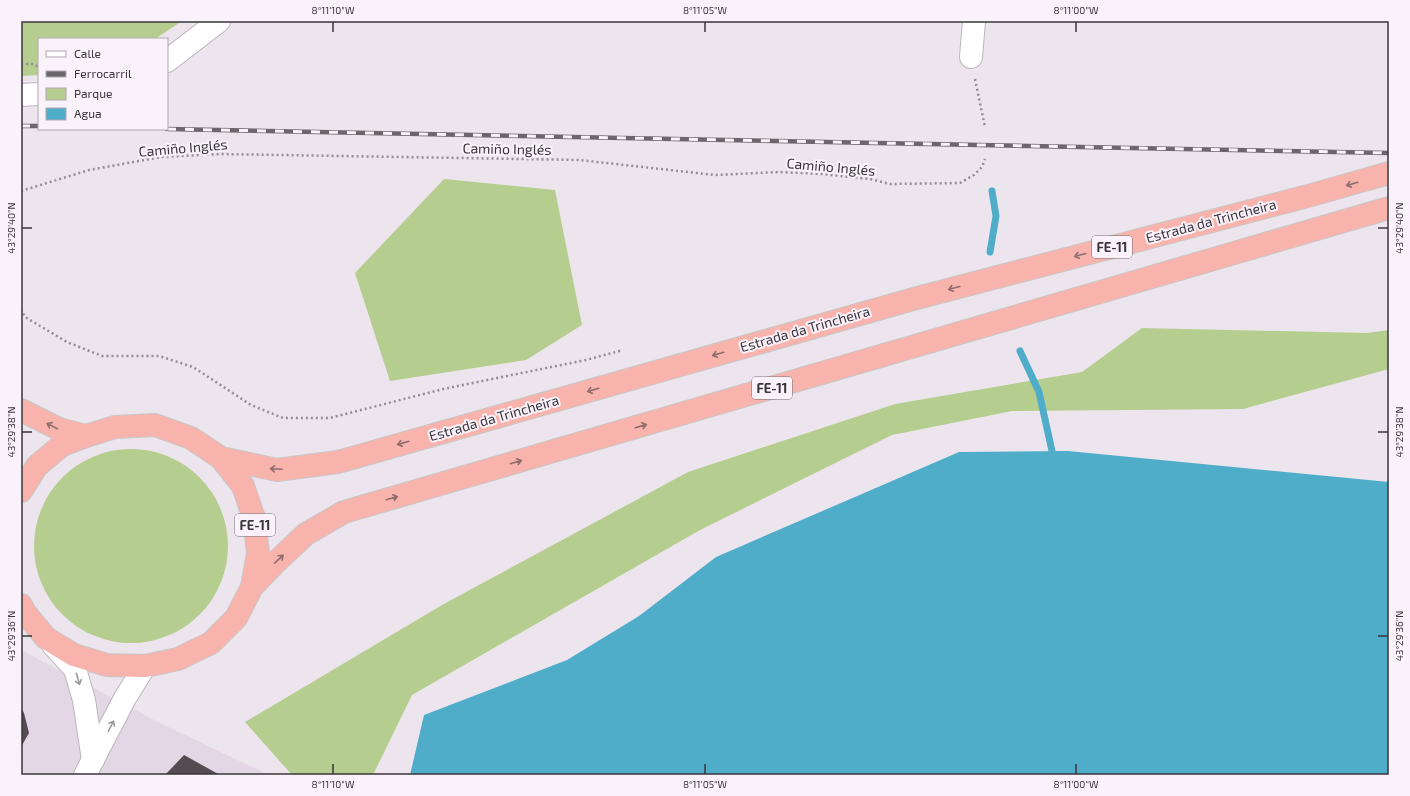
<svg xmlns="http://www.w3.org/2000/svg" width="1410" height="796" viewBox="0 0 1410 796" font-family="'Exo 2',sans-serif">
	<rect width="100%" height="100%" fill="#ede5ed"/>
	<!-- built -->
	<polygon fill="#e4d7e5" points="21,650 160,723 269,775 21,775"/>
	<!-- green -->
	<g fill="#b6cd90">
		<polygon points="21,21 182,21 155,39 39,39 39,75 21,76"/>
		<polygon points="444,179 555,190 582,325 526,360 390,381 355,273"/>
		<polygon points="1142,328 1367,333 1389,330 1389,369 1243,409 1012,411 892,435 700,530 412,695 373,775 292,775 245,722 442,605 688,472 895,404 1082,372"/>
		<circle cx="131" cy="546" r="97"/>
	</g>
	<!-- water -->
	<polygon fill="#50adc9" points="1068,451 1389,482 1389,775 410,775 424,715 567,660 639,616 716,557 959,452"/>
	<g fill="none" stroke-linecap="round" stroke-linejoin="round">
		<!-- stream -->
		<g stroke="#50adc9" stroke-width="7">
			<polyline points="990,252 996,216 992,191"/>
			<polyline points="1020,351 1039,392 1054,460"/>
		</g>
	</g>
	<!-- building -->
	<g fill="#534c53">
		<polygon points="21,707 24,713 29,733 21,747"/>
		<polygon points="184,755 220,775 165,775"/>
	</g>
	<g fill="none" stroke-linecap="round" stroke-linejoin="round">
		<defs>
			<g id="minor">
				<polyline points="971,57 974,21"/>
				<polyline points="167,61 219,21"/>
				<polyline points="21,95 39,94"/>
			</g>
			<g id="tertiary">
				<polyline points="53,645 75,669 84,700 93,760"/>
				<polyline points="85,775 125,698 145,666"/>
			</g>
			<g id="trunk">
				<polyline points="21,410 59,429 86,436"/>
				<polyline points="221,458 277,470 338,462 917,298 1308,196 1389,173"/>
				<polyline points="21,491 37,466 62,445 86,436 115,427 155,425 191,438 221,458 243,486 254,518 258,553 252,587 236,618 211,643 178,659 145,666 107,665 74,655 46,638 26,614 21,605"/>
				<polyline points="252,587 275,563 306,534 344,512 1389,208"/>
			</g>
		</defs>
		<!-- minor casing -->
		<use href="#minor" stroke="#bcb5bd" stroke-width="24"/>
		<!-- tertiary casing -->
		<use href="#tertiary" stroke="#bcb5bd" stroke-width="24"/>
		<!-- trunk casing -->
		<use href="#trunk" stroke="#c8c7c8" stroke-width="24"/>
		<!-- path -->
		<g stroke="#928d93" stroke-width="2.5" stroke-dasharray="2 3" stroke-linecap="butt">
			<polyline points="21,64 33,64 39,67"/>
			<polyline points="975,79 985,127"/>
			<polyline points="21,191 89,170 161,157 221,154 579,160 715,175 779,172 822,174 870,179 890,184 960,183 974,175 982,167 985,159"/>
			<polyline points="21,309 25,317 67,342 102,356 159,356 193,367 251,405 283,418 330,418 443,389 586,360 623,350"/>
		</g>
		<!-- minor -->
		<use href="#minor" stroke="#fff" stroke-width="22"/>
		<!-- tertiary -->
		<use href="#tertiary" stroke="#fff" stroke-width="22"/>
		<!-- trunk -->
		<use href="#trunk" stroke="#f8b3ac" stroke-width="22"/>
		<defs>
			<g id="rail">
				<polyline points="21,126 39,126"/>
				<polyline points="167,129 1389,153"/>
			</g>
		</defs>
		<!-- rail casing -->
		<use href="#rail" stroke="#6a666b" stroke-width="4.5"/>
		<!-- rail -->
		<use href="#rail" stroke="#faf2fb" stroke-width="3" stroke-dasharray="9" stroke-linecap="butt"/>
	</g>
	<!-- one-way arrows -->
	<defs><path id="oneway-shaft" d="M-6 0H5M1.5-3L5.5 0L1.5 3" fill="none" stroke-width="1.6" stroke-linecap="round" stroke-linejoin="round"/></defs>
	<g stroke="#8f6e6d">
		<use href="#oneway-shaft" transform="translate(1352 184) rotate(164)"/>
		<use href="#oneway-shaft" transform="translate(1080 255) rotate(165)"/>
		<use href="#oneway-shaft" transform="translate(954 288) rotate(165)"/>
		<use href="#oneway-shaft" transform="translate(718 354) rotate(164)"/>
		<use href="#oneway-shaft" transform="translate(593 390) rotate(164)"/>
		<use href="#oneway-shaft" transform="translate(52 426) rotate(-153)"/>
		<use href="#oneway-shaft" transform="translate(641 426) rotate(-16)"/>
		<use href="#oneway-shaft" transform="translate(403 443) rotate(164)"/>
		<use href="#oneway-shaft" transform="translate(516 462) rotate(-16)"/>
		<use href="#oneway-shaft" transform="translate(276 469) rotate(-177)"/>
		<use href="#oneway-shaft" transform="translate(392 498) rotate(-16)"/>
		<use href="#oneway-shaft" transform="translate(279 559) rotate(-43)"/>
	</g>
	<g stroke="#9c9a9c">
		<use href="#oneway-shaft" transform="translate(78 679) rotate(74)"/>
		<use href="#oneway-shaft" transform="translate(111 726) rotate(-63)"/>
	</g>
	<!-- ticks -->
	<path fill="none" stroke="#39363a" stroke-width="1.5" d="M 333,22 L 333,32M 705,22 L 705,32M 1076,22 L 1076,32M 22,228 L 32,228M 1378,228 L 1388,228M 22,432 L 32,432M 1378,432 L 1388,432M 22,636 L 32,636M 1378,636 L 1388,636M 333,764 L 333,774M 705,764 L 705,774M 1076,764 L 1076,774"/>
	<g text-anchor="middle" stroke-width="4" stroke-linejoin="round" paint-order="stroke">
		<!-- shield labels -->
		<g fill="#faf2fb" stroke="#736e74" stroke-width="1">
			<rect x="1092" y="236" width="40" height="22" rx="3"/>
			<rect x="752" y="377" width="40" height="22" rx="3"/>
			<rect x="235" y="514" width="40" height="22" rx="3"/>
		</g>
		<g font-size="13" font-weight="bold" fill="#39363a">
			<text x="1112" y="252">FE-11</text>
			<text x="772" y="393">FE-11</text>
			<text x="255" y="530">FE-11</text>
		</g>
		<!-- street labels -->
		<g font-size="14" fill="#39363a" stroke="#faf2fb">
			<text transform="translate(183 148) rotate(-5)" y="5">Camiño Inglés</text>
			<text transform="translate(507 149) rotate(1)" y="5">Camiño Inglés</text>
			<text transform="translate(831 167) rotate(5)" y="5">Camiño Inglés</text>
			<text transform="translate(1211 221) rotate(-15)" y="5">Estrada da Trincheira</text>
			<text transform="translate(805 329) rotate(-16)" y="5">Estrada da Trincheira</text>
			<text transform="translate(494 418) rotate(-16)" y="5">Estrada da Trincheira</text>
		</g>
	</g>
	<!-- border -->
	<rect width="1410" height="796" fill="none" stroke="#faf2fb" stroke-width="44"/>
	<!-- legend -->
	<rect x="38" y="38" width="130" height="92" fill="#faf2fb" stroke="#ada7ae"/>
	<rect x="46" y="51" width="20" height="6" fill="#ffffff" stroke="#ada7ae"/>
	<text x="74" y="58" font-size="12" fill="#39363a">Calle</text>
	<rect x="46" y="71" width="20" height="6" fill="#6a666b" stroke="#ada7ae"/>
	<text x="74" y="78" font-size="12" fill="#39363a">Ferrocarril</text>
	<rect x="46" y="88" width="20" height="12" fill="#b6cd90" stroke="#ada7ae"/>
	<text x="74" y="98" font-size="12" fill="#39363a">Parque</text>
	<rect x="46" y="108" width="20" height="12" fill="#50adc9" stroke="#ada7ae"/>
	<text x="74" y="118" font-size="12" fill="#39363a">Agua</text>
	<rect x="22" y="22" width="1366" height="752" fill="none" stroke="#39363a" stroke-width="1.5"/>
	<g font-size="10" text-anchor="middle" fill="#39363a">
		<text x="333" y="14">8°11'10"W</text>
		<text x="705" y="14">8°11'05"W</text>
		<text x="1076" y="14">8°11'00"W</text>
		<text transform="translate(11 228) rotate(-90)" y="4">43°29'40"N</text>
		<text transform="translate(1399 228) rotate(-90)" y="4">43°29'40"N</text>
		<text transform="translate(11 432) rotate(-90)" y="4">43°29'38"N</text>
		<text transform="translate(1399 432) rotate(-90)" y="4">43°29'38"N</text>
		<text transform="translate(11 636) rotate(-90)" y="4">43°29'36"N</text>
		<text transform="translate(1399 636) rotate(-90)" y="4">43°29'36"N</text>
		<text x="333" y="788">8°11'10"W</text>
		<text x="705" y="788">8°11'05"W</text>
		<text x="1076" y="788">8°11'00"W</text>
	</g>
</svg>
